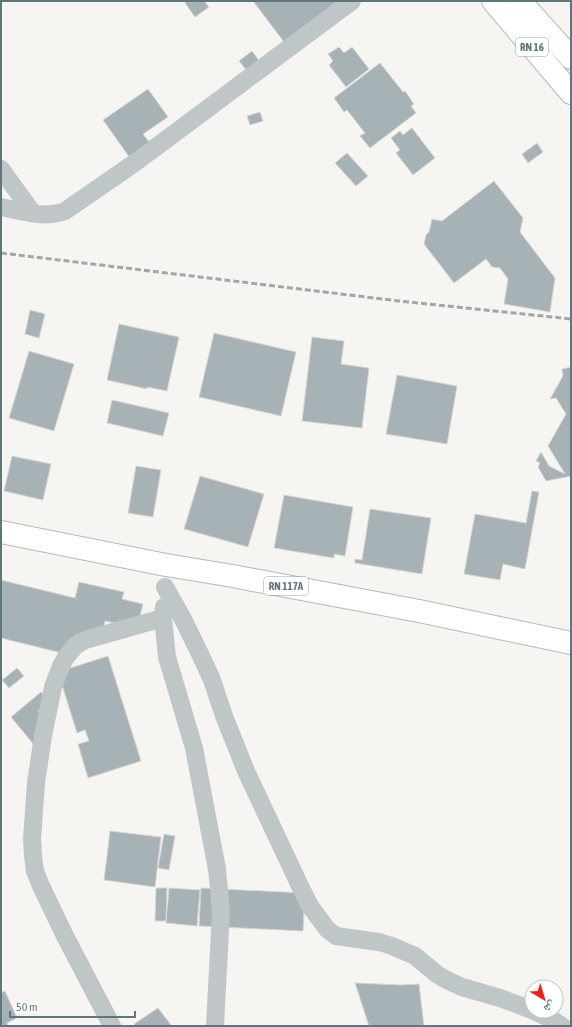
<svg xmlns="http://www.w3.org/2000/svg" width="572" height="1027" viewBox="0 0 572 1027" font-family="'Asap Condensed','Noto Naskh Arabic',sans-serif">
	<rect width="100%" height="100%" fill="#f6f5f1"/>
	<!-- building -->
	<g fill="#a6b2b5" stroke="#d7d6d4">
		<polygon points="187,1 204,1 209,7 195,17 185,3"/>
		<polygon points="253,1 337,1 346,14 293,54"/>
		<polygon points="339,47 344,53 352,47 369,69 346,87 329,65 333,61 328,54"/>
		<polygon points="252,51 260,62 247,71 239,61"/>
		<polygon points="380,63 403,92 405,91 414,104 411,106 416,113 370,148 360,136 365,133 347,110 344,112 334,98"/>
		<polygon points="148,89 168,117 143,134 150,143 130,158 103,120"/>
		<polygon points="260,112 263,121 250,125 247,116"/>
		<polygon points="412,128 435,158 413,175 396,153 400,150 391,138 400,131 403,135"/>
		<polygon points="537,143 543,152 528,163 522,154"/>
		<polygon points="347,153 368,176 356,186 335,163"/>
		<polygon points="494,181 523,218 520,232 555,278 550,312 504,304 508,279 500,268 492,267 486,259 454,283 424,244 426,235 429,232 432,219 442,221"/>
		<polygon points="30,310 45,314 39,338 25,334"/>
		<polygon points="119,324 179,337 167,391 147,387 147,389 107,380"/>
		<polygon points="214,333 296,352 281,416 199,397"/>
		<polygon points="312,337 344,341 341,364 369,368 362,428 302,421"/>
		<polygon points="29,351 74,364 54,431 9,418"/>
		<polygon points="571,367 571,476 546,481 538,467 540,463 536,461 541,452 549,466 565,474 548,446 566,414 556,398 550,399 563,376 562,369"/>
		<polygon points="397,375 457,386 447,444 386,434"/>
		<polygon points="112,400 169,413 163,436 107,423"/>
		<polygon points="12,456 51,464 43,500 4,491"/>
		<polygon points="136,466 161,470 153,517 128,513"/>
		<polygon points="200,476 264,494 248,547 184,529"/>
		<polygon points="532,491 539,492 525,569 503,564 500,580 464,574 475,514 526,523"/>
		<polygon points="284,495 353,507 345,556 334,554 334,558 274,548"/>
		<polygon points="370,509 431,518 422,574 355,563 355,559 362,560"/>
		<polygon points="1,580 75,598 79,582 124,592 122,599 143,604 137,628 105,621 100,641 75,635 70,655 1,638"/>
		<polygon points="108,656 141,761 88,778 78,744 89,741 85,730 77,733 58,672"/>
		<polygon points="17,668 24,676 9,688 2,680"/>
		<polygon points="41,692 49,701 38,711 47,722 35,746 11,717"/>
		<polygon points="110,831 161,837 155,887 104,880"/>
		<polygon points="164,834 175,836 169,870 158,868"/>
		<polygon points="156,888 167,888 166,921 155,921"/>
		<polygon points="169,888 200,890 197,926 166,923"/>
		<polygon points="201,888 305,893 303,931 199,926"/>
		<polygon points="355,983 401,985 419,984 424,1026 369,1026"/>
		<polygon points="5,991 17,1018 7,1023 8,1026 1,1026 1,993"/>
		<polygon points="158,1008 171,1025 169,1026 136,1026 134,1024"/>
	</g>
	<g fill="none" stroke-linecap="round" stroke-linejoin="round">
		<defs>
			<g id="major">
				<polyline points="493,1 571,93"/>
				<polyline points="520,1 571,58"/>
				<polyline points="1,532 166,565 227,575 419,611 571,643"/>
			</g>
		</defs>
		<!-- major casing -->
		<use href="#major" stroke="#b3b9bc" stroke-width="24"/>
		<!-- minor -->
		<g stroke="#bfc6c8" stroke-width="18">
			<polyline points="1,169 33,213"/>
			<path d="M 1,207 C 21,211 45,219 65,211 L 136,162 L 352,1"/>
			<polyline points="165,587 184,621 201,656 212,680 224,716 246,771 300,886 310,906 327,929 336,936 379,942 392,946 415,956 438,975 449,981 462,987 500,998 532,1010"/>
			<polyline points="164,607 163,618 167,657 194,748 217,869 221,911 215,1026"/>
			<polyline points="534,1011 553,1020 562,1026"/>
			<polyline points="112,1026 65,936 41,886 35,871 33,856 32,839 36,783 43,736 53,687 61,666 66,657 75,646 85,640 163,618"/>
		</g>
		<!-- major -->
		<use href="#major" stroke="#fff" stroke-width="22"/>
		<!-- rail -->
		<polyline stroke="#9ea8ac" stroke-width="3" stroke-dasharray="6 3" stroke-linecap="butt" points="1,253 399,301 571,319"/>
	</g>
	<g text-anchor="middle" stroke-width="4" stroke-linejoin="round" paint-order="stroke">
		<!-- shield labels -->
		<g fill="#fff" stroke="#8ea0a5" stroke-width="1">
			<rect x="516" y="38" width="32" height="18" rx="3"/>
			<rect x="264" y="577" width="44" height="18" rx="3"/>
		</g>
		<g font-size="11" font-weight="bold" fill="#5e777f">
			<text x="532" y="51">RN 16</text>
			<text x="286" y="590">RN 117A</text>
		</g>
	</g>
	<!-- border -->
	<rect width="572" height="1027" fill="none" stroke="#5e777f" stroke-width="4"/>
	<!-- north arrow -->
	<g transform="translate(544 999) rotate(142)"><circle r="19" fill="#ffffff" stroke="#bfc9cc"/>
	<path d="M0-3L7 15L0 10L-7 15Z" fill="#f31d14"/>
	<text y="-6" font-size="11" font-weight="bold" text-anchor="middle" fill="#5e777f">ش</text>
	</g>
	<!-- scale -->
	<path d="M10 1011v6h125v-6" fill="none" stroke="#5e777f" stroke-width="2"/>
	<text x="16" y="1011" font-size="12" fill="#5e777f" stroke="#ffffff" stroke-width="3" paint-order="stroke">50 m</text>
</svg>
